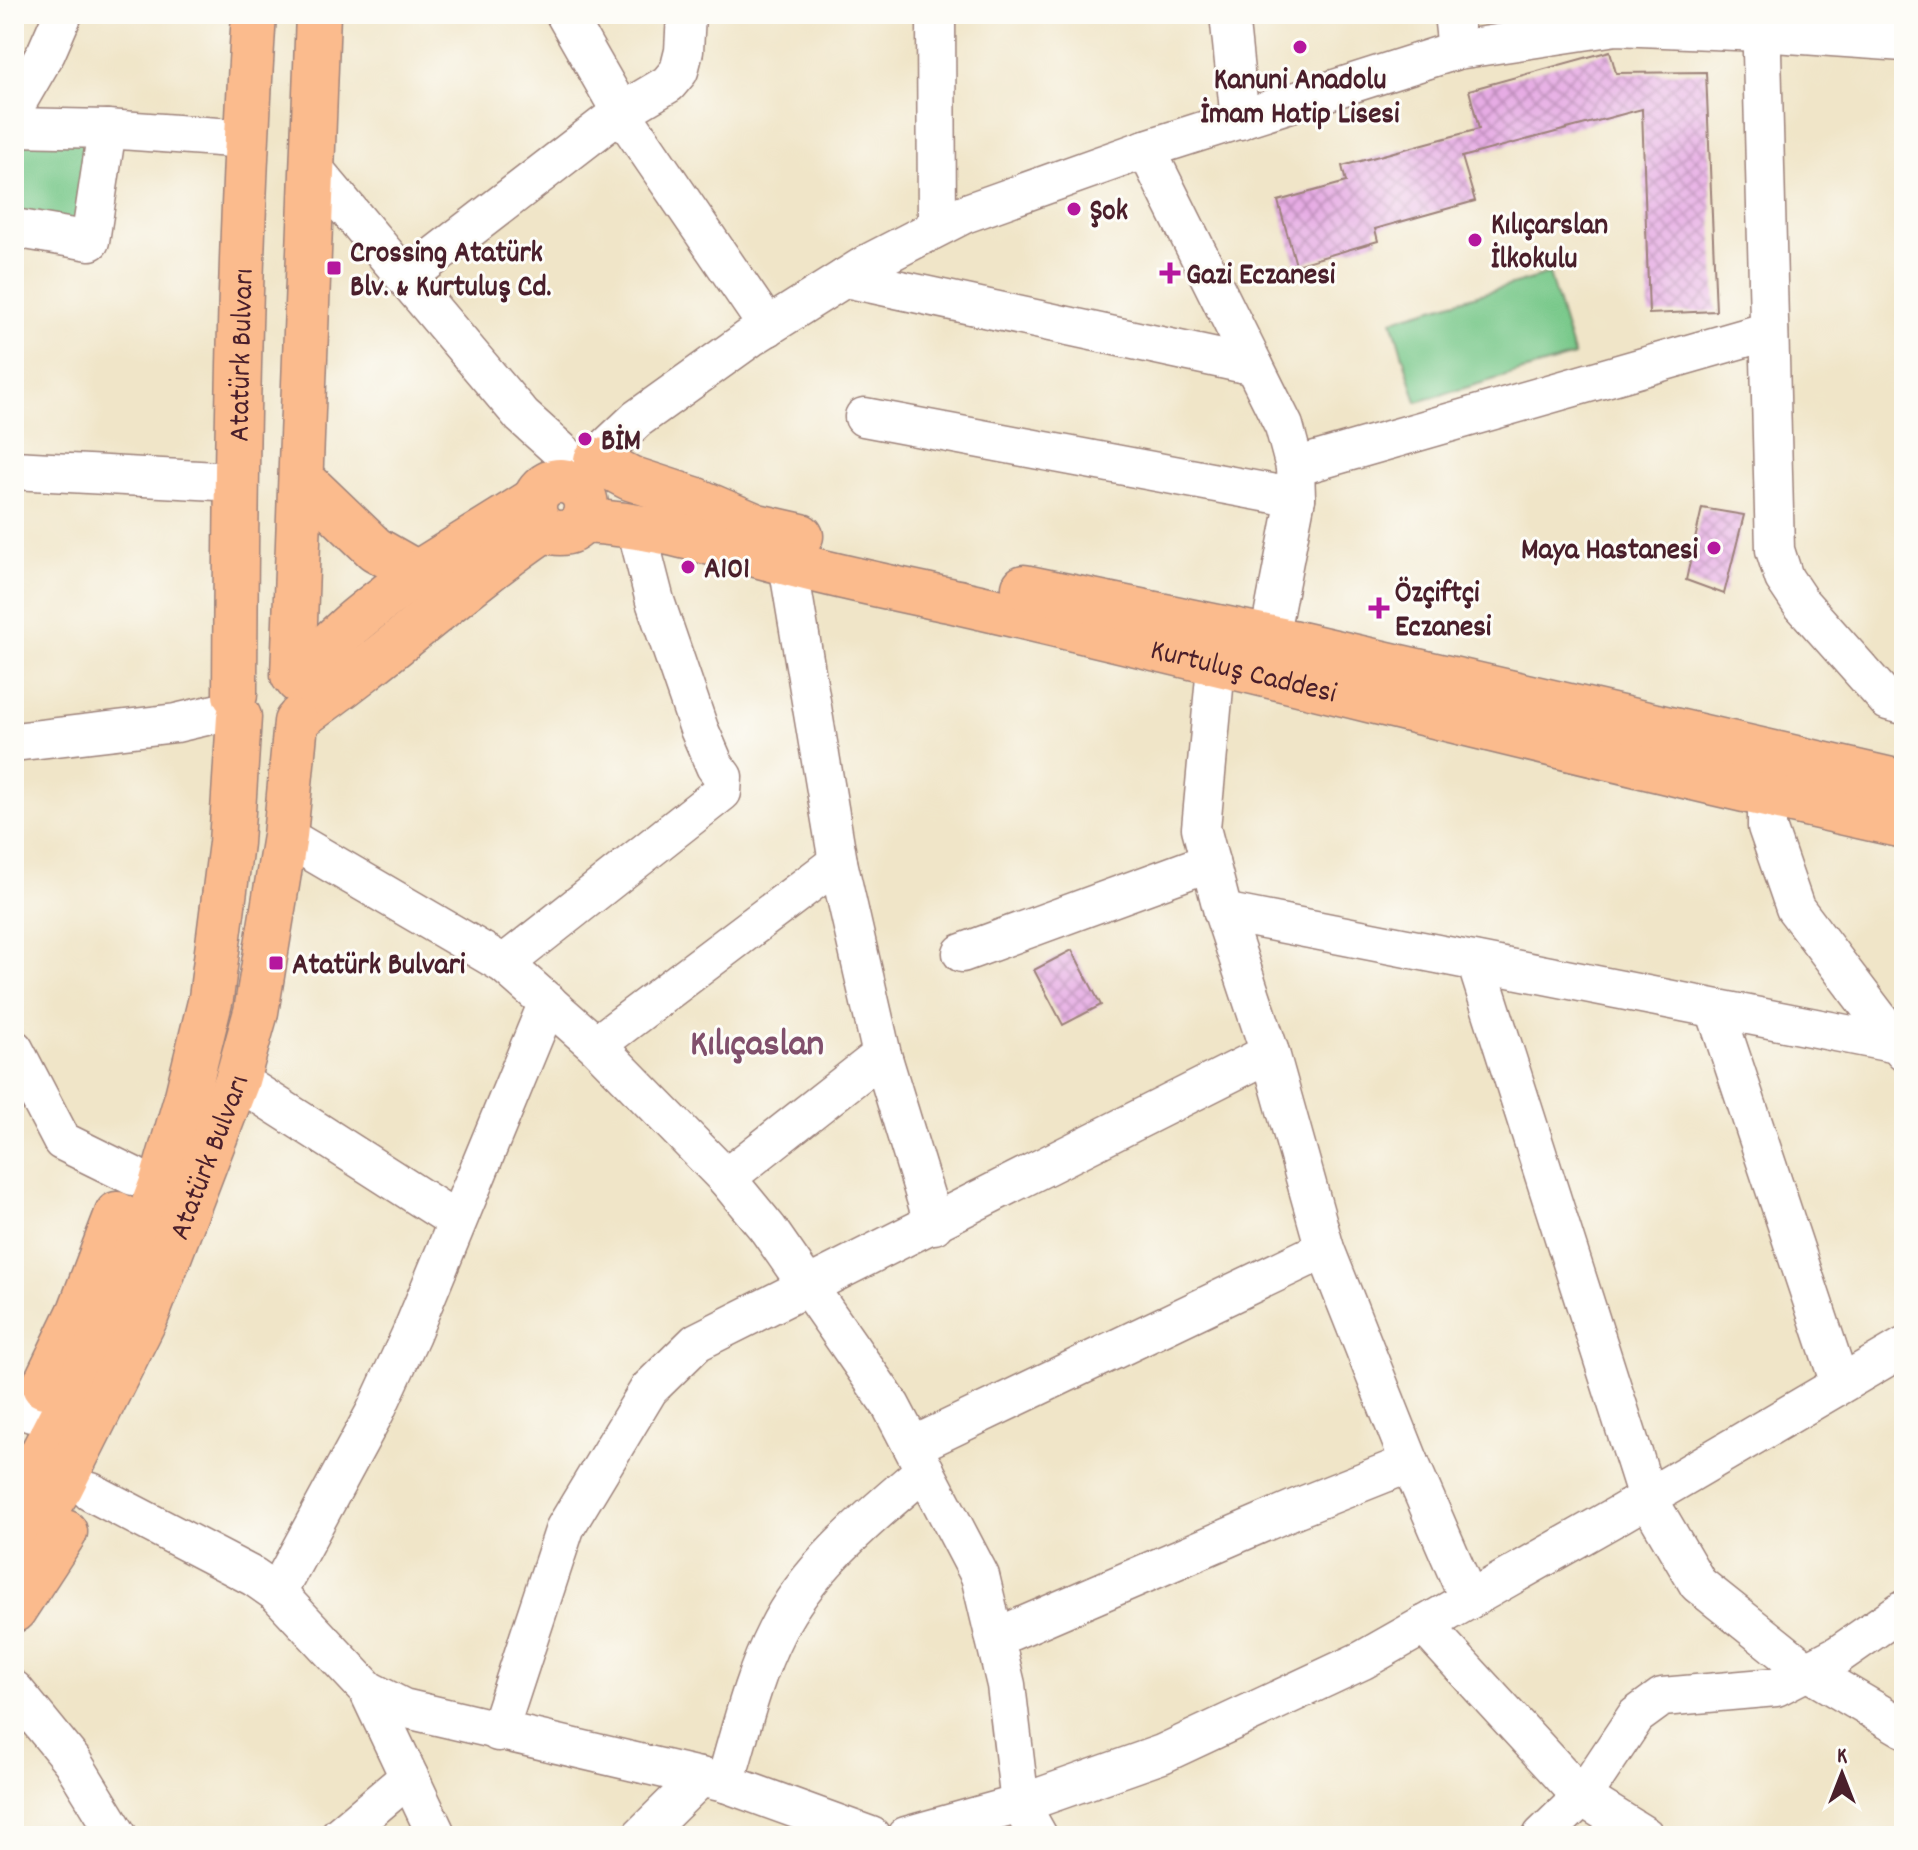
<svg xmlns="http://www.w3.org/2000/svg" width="1918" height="1850" viewBox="0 0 1918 1850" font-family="Dekko,sans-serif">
	<defs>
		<pattern id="building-cross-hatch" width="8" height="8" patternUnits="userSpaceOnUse" patternTransform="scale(2)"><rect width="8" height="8" fill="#e6ace4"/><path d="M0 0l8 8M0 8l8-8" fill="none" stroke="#bc8bb9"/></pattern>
	</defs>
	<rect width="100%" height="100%" fill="#fdfcf7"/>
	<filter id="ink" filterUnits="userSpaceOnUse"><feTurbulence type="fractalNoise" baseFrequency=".0125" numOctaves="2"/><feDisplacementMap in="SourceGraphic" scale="16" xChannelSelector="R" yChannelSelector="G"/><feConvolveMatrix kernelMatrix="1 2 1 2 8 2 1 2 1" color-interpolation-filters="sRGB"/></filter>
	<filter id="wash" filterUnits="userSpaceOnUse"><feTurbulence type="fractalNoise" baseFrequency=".006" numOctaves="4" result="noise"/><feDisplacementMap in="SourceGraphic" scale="32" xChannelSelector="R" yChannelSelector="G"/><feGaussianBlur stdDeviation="1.8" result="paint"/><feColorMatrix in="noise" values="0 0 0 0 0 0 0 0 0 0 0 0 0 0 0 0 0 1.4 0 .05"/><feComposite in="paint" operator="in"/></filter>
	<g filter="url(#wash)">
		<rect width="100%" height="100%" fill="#f0e5c8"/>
		<!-- green -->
		<g fill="#76c788" stroke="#60735a" stroke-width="2">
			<polygon points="14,140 92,141 80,226 14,216"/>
			<polygon points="1549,274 1574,356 1417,402 1392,320"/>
		</g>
		<g id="blocks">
			<!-- building -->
			<g fill="url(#building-cross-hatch)">
				<polygon points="1610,51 1616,73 1706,72 1716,311 1649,314 1642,109 1462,157 1475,201 1375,229 1378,241 1296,265 1278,201 1346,182 1342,166 1479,129 1469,90"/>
				<polygon points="1702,508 1744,515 1724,594 1686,580"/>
				<polygon points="1072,950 1101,1005 1063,1025 1034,970"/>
			</g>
		</g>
	</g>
	<g filter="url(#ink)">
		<use href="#blocks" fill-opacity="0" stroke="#9d827a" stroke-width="2"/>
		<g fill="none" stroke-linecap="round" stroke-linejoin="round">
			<defs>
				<g id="minor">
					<polyline points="565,14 621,112 768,327"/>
					<polyline points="936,14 937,227"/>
					<polyline points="1229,14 1240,120"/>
					<polyline points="1453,14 1457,50"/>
					<polyline points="1761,14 1775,550 1784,578 1800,602 1888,701 1904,705"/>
					<polyline points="14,108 46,53 63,14"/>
					<polyline points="14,127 107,129 246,139"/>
					<polyline points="1146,149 1284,426 1295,467 1296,498 1269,638"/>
					<polyline points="312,167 522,416 583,471"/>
					<polyline points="14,228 90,241 107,129"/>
					<polyline points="406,278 621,112 668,84 679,71 684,51 686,14"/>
					<polyline points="845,278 1254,366"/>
					<polyline points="864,417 1296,498"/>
					<polyline points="1295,467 1769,331"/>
					<polyline points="14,470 236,482"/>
					<polyline points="570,482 637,419 750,338 867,264 964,214 1146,149 1457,50 1616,26 1760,32 1904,42"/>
					<polyline points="788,564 838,862 882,1055 934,1225"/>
					<polyline points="1219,634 1201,828 1223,912 1270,1053 1325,1249 1410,1463 1469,1600"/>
					<polyline points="14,742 176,723 236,709"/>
					<polyline points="1772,768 1767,796 1767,827 1795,908 1904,1052"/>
					<polyline points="285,836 504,964 596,1045 726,1178 768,1229 891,1406 980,1576 1006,1685 1020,1804 1038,1836"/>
					<polyline points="1223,912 1897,1044"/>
					<polyline points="962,953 1210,862"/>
					<polyline points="1476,962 1647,1497 1698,1584 1807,1671 1904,1728"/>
					<polyline points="504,964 722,792 723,777 715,766 699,729 655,601 636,527"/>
					<polyline points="1715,1009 1840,1384"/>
					<polyline points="596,1045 838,862"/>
					<polyline points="14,1049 62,1141 133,1176"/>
					<polyline points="237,1080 457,1221"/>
					<polyline points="726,1178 882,1055"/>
					<polyline points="14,1400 31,1413"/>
					<polyline points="913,1446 1325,1249"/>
					<polyline points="91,1492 254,1577 277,1593 368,1690 403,1708 725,1783 871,1836"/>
					<polyline points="277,1593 375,1412 411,1334 548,1002"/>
					<polyline points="1424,1625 1582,1797 1645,1836"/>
					<polyline points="995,1638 1297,1508 1410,1463"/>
					<polyline points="14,1690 72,1761 118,1836"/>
					<polyline points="368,1690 437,1836"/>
					<polyline points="498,1732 565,1528 649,1389 697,1342 1270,1053"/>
					<path d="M 725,1783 C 740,1733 752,1679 776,1632 C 807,1568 872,1515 925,1470"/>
					<polyline points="339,1836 409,1777"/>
					<polyline points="641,1836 701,1777"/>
					<polyline points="906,1836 1020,1804 1162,1754 1363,1660 1620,1514 1904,1347"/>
					<polyline points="1542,1836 1582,1797 1636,1716 1662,1697 1776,1687 1838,1655 1904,1609"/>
				</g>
				<g id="major">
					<polyline points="596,460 630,478 694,499 757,526 801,536"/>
					<polyline points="301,478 375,549 417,573 534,500"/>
					<circle cx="560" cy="507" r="26"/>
					<path id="s1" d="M 583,521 C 651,524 717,545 783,562 C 842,578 903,590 962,603 C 1277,675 1589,757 1904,826"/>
					<polyline points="1024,587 1291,642 1904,783"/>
					<polyline points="293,675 318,14"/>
					<path d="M 298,681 C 329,637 374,605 417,573"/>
					<path id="s2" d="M 235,695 C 236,468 239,241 254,14"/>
					<path d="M 300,717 C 385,659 460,587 545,529"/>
					<polyline points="44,1386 80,1311 117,1214"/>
					<polyline points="14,1501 29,1479 107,1327 161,1185 187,1096 211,998 231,843 239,717"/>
					<path id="s3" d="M 14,1557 L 61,1486 L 146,1317 L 237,1080 L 256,1012 L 285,836 L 296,722"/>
					<polyline points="14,1610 65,1532"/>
				</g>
			</defs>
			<!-- minor casing -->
			<use href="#minor" stroke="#9d827a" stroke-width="41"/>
			<!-- major casing -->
			<use href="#major" stroke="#9d827a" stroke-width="47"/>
			<!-- minor -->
			<use href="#minor" stroke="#fff" stroke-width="38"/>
			<!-- major -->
			<use href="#major" stroke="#fbbb8d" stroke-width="44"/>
		</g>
	</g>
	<!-- markers -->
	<g fill="#b5179e" stroke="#fdfcf7" stroke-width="3">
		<circle cx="1300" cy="47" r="8"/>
		<circle cx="1074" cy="209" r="8"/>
		<circle cx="1475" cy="240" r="8"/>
		<rect x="326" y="260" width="16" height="16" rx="4"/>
		<path d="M1166 261h8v8h8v8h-8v8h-8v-8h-8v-8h8z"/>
		<circle cx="585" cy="439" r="8"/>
		<circle cx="1714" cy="548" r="8"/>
		<circle cx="688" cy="567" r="8"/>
		<path d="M1375 596h8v8h8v8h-8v8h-8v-8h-8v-8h8z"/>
		<rect x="268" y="955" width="16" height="16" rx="4"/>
	</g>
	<g text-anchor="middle" stroke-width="6" stroke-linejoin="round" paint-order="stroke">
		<!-- poi labels -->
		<g font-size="30" font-weight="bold" fill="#4a1f2b" stroke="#fdfcf7" text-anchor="start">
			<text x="1300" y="88" text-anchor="middle">Kanuni Anadolu<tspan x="1300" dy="34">İmam Hatip Lisesi</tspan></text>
			<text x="1090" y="219">Şok</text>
			<text x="1491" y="233">Kılıçarslan<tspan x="1491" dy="34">İlkokulu</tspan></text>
			<text x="350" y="261">Crossing Atatürk<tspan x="350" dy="34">Blv. &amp; Kurtuluş Cd.</tspan></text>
			<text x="1186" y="283">Gazi Eczanesi</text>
			<text x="601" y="449">BİM</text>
			<text x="1698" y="558" text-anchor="end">Maya Hastanesi</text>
			<text x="704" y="577">A101</text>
			<text x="1395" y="601">Özçiftçi<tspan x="1395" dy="34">Eczanesi</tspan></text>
			<text x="292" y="973">Atatürk Bulvari</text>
		</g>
		<!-- street labels -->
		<g font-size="30" fill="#4a1f2b" stroke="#fdfcf7">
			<text dy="10" stroke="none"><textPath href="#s2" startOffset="340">Atatürk Bulvarı</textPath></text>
			<text dy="10" stroke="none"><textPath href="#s1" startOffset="678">Kurtuluş Caddesi</textPath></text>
			<text dy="10" stroke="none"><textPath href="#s3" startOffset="446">Atatürk Bulvarı</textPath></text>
		</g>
		<!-- district labels -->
		<g font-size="38" font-weight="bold" fill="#81506c" stroke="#fdfcf7">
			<text x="757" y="1054">Kılıçaslan</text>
		</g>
	</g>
	<!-- margin -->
	<rect width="1918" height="1850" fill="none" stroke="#fdfcf7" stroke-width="48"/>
	<!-- north arrow -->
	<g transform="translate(1842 1774)" stroke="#fdfcf7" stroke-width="6" paint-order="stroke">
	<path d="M0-6L14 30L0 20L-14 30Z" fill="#4a1f2b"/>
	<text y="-12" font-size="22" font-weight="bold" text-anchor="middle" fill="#4a1f2b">K</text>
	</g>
</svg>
